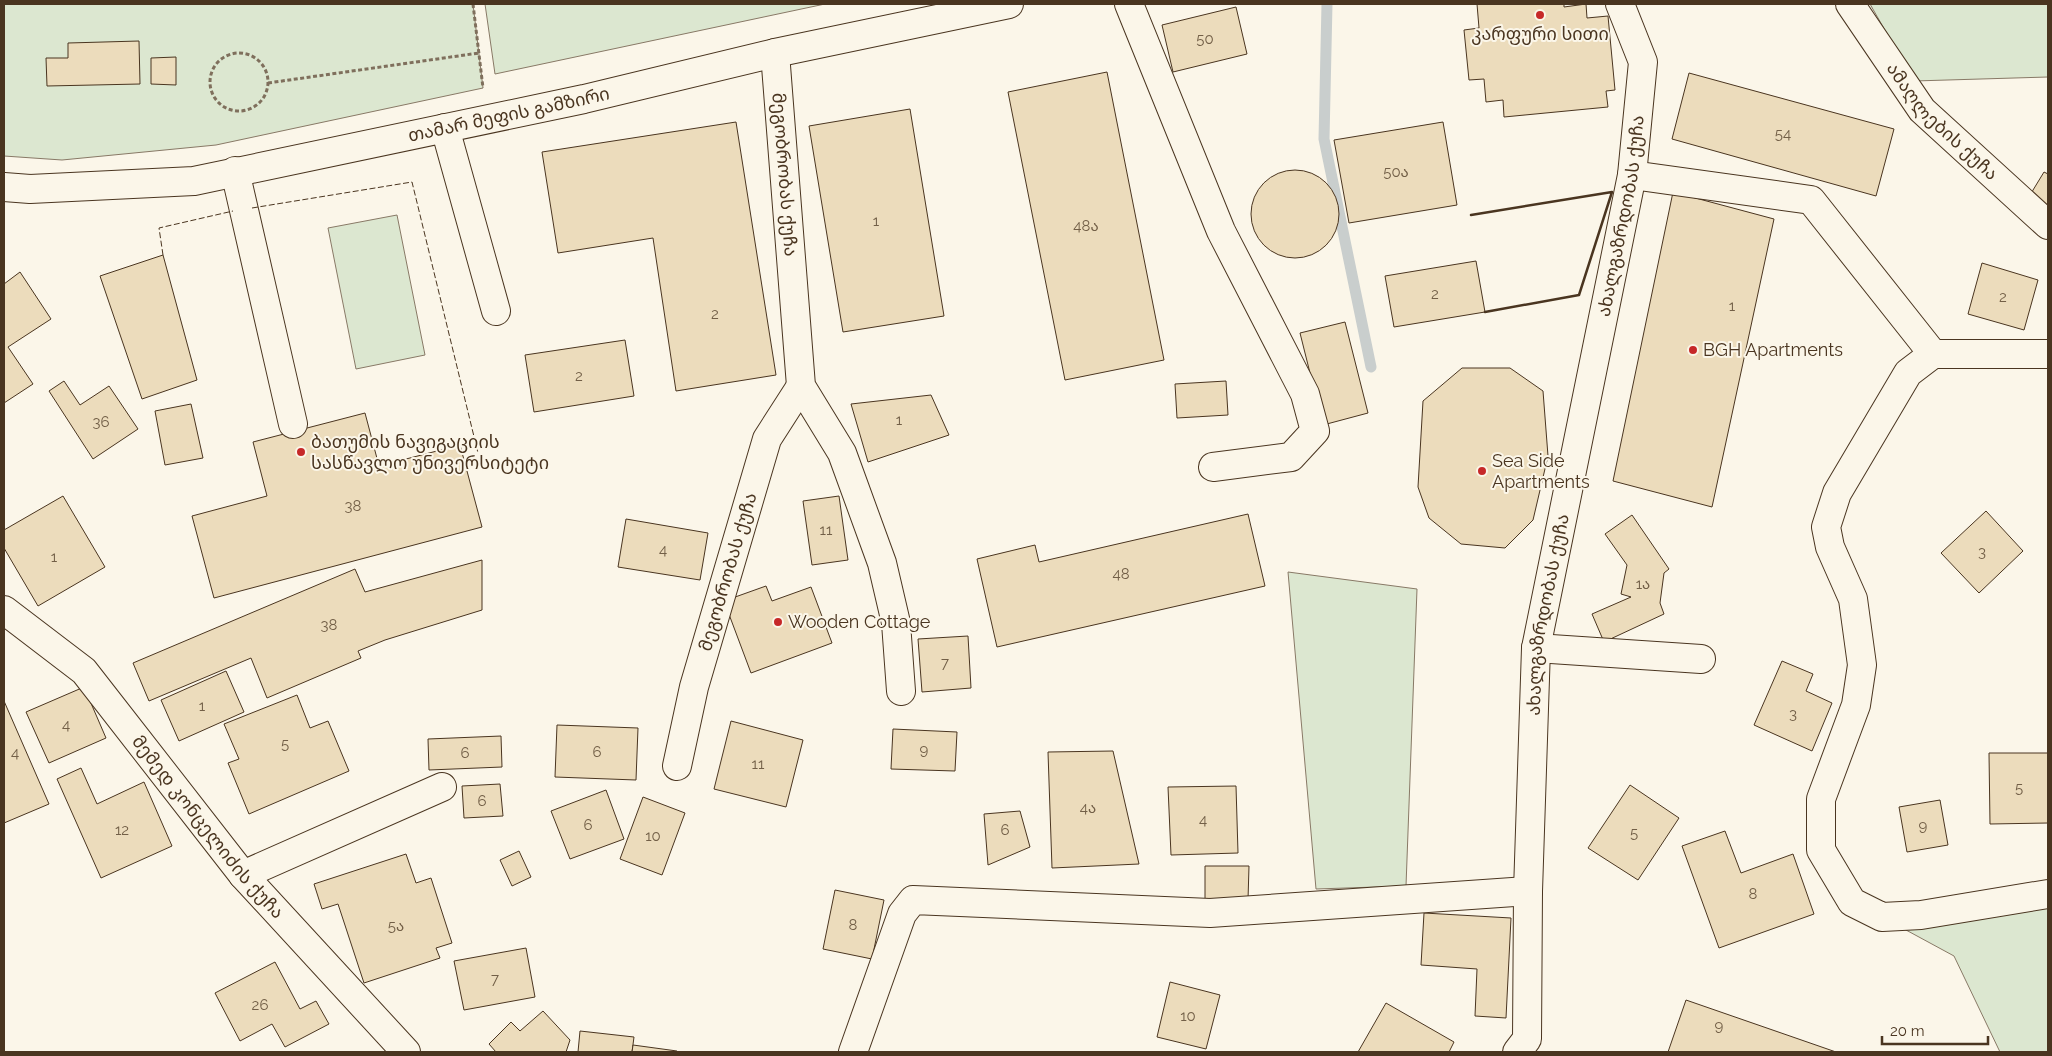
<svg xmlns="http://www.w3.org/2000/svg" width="2052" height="1056" viewBox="0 0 2052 1056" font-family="Raleway,'Noto Sans Georgian',sans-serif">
	<rect width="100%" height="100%" fill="#fbf6e9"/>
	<!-- green -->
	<g fill="#dce7d0" stroke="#887966">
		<polygon points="4,4 473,4 483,88 216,145 62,160 4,156"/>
		<polygon points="485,4 825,4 495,74"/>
		<polygon points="1870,4 2048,4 2048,77 1914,81"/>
		<polygon points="397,215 425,355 356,369 328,228"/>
		<polygon points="1288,572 1417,589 1406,886 1316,889"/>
		<polygon points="2048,894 2048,1052 2000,1052 1954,956 1882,917"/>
	</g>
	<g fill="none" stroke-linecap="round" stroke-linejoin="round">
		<!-- stream -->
		<polyline stroke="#c9cecd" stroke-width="11" points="1327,4 1324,139 1371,367"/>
	</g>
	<!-- building -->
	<g fill="#ecdcbc" stroke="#4a3520">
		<polygon points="1477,4 1564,4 1564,7 1586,4 1587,18 1608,16 1615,90 1606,91 1608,107 1504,117 1503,100 1486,102 1484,79 1469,80 1464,30 1479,28"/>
		<polygon points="1236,7 1247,54 1173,72 1162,25"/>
		<polygon points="139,41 140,84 47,86 46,58 68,58 68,43"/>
		<polygon points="176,57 176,85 151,84 151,58"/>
		<polygon points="1107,72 1164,360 1065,380 1008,92"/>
		<polygon points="1689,73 1894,129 1876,196 1672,139"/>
		<polygon points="910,109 944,316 843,332 809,126"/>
		<polygon points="736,122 776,375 676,391 653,238 558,253 542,152"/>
		<polygon points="1443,122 1457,205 1349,223 1334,140"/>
		<circle cx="1295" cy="214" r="44"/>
		<polygon points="2044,172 2048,174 2048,206 2030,195"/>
		<polygon points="1673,192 1774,219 1712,507 1613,481"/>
		<polygon points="163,255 197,380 142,399 100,276"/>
		<polygon points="1476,261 1485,312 1394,327 1385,276"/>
		<polygon points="1982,263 2038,280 2024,330 1968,314"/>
		<polygon points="20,272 51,319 8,347 33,384 4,403 4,284"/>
		<polygon points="1345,322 1368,413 1323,425 1300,333"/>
		<polygon points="625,340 634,396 534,412 525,355"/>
		<polygon points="1462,368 1510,368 1543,391 1548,456 1533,520 1505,548 1461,544 1429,518 1418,487 1423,401"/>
		<polygon points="64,381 80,405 109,386 138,429 93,459 49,391"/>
		<polygon points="1226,381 1228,415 1177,418 1175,384"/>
		<polygon points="931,395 949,435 868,462 851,404"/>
		<polygon points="191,404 203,458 165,465 155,411"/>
		<polygon points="365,413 379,466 460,445 482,527 214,598 192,516 267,496 253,442"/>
		<polygon points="63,496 105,567 38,606 4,548 4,530"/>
		<polygon points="839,496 848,560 812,565 803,501"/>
		<polygon points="1986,511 2023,551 1979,593 1941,553"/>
		<polygon points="1248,514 1265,586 997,647 977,559 1035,545 1039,562"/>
		<polygon points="1632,515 1669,569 1664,573 1660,603 1664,614 1604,642 1592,614 1631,597 1621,594 1627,565 1605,534"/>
		<polygon points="626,519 708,533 700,580 618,567"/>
		<polygon points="482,560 482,610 385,640 358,651 361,658 267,698 251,658 149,701 133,663 355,569 365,592"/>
		<polygon points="766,586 772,601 811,587 832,643 751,673 724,601"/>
		<polygon points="968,636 971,688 922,692 918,639"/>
		<polygon points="1782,661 1813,674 1806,691 1832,703 1812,751 1754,725"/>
		<polygon points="226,671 244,712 179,741 161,700"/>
		<polygon points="84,687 106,738 49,763 26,712"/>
		<polygon points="297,695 310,728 328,721 349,771 249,814 228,763 239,759 224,724"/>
		<polygon points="4,701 49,804 4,823"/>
		<polygon points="731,721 803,740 786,807 714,789"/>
		<polygon points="557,725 638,728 636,780 555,777"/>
		<polygon points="893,729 957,732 955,771 891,769"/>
		<polygon points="501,736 502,767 429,770 428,739"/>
		<polygon points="1113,751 1139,864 1052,868 1048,752"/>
		<polygon points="1989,753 2048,753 2048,823 1990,824"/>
		<polygon points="81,768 97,804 144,782 172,846 101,878 57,779"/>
		<polygon points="500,784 503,816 464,818 462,786"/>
		<polygon points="1630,785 1679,818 1638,880 1588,848"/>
		<polygon points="1236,786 1238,853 1171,855 1168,787"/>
		<polygon points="606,790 624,839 570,859 551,811"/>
		<polygon points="643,797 685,813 662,875 620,859"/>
		<polygon points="1940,800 1948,845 1907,852 1899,807"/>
		<polygon points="1020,811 1030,847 988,865 984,814"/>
		<polygon points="1725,831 1741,873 1793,854 1814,914 1719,948 1682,846"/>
		<polygon points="519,851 531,877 512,886 500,860"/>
		<polygon points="406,854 416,883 431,878 452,943 436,948 440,958 364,983 338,904 322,909 314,884"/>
		<polygon points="1205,866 1249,866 1248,900 1205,899"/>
		<polygon points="835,890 884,900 872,959 823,949"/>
		<polygon points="1424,913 1511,918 1506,1018 1475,1016 1477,969 1421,965"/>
		<polygon points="526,948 535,997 464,1010 454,961"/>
		<polygon points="275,962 300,1009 316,1001 329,1024 285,1047 272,1024 240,1041 215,993"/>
		<polygon points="1170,982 1220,995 1206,1049 1157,1037"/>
		<polygon points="1686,1000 1836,1052 1668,1052"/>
		<polygon points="1386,1003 1454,1042 1449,1052 1358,1052"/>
		<polygon points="543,1011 570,1040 566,1052 496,1052 489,1044 511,1022 520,1031"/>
		<polygon points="580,1031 634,1037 632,1052 578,1052"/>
		<polygon points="633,1045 677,1051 676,1052 632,1052"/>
	</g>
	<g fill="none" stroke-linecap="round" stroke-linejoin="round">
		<defs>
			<g id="minor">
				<polyline points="1129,4 1221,231 1305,394 1315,431 1291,457 1213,467"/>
				<path id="s1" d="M 1850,4 L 1922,110 L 2048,225"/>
				<path id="s2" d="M 775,53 L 801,386 L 842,453 L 882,563 L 896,623 L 901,691"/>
				<polyline points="445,128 496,311"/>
				<polyline points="235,171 293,424"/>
				<polyline points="1632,175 1811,200 1933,354"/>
				<polyline points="2048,354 1933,354 1908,373 1837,493 1826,527 1830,547 1853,599 1862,665 1856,705 1821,799 1821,850 1852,902 1882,917 1921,915 2048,894"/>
				<path id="s3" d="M 4,610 L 84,671 L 243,875 L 406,1052"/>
				<polyline points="1536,648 1701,659"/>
				<path id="s4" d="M 677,766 L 694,687 L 767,439 L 801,386"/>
				<polyline points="243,875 442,787"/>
				<polyline points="853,1052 902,914 913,900 1210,913 1528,891"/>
				<path id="s5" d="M 1517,1052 L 1527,1039 L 1528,891 L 1536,648 L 1632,175 L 1643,62 L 1620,4"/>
			</g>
			<g id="major">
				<path id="s6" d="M 4,187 L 30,189 L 194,181 L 584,99 L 775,53 L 1009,4"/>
			</g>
		</defs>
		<!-- minor casing -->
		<use href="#minor" stroke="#4a3520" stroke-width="30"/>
		<!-- major casing -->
		<use href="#major" stroke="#4a3520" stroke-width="30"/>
		<!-- path -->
		<g stroke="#7f6f5c" stroke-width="3" stroke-dasharray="4 2.5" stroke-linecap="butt">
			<polyline points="473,4 483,88"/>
			<circle cx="239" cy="82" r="29"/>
			<polyline points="268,83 479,53"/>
		</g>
		<!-- minor -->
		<use href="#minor" stroke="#fbf6e9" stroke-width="28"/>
		<!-- major -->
		<use href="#major" stroke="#fbf6e9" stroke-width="28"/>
		<!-- fence -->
		<g stroke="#4a3520" stroke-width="1" stroke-dasharray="6 2.5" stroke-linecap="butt">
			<polyline points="252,208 412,182 478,453"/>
			<polyline points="163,255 159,228 233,211"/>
		</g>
		<!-- wall -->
		<polyline stroke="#4a3520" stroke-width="2.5" points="1471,215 1612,192 1579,295 1485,312"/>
	</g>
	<!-- markers -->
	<g fill="#c62828" stroke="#fbf6e9" stroke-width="2">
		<circle cx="1540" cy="15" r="5"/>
		<circle cx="1693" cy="350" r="5"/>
		<circle cx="301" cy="452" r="5"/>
		<circle cx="1482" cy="471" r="5"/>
		<circle cx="778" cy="622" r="5"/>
	</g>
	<g text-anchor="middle" stroke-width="4" stroke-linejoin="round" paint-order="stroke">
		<!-- number labels -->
		<g font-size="15" fill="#725f47">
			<text x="1205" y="44">50</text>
			<text x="1783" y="139">54</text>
			<text x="1396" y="177">50ა</text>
			<text x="876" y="226">1</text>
			<text x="1086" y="231">48ა</text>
			<text x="1435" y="299">2</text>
			<text x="2003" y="302">2</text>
			<text x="1732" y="311">1</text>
			<text x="715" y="319">2</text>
			<text x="579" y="381">2</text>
			<text x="899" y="425">1</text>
			<text x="101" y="427">36</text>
			<text x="353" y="511">38</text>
			<text x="826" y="535">11</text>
			<text x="663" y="555">4</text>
			<text x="1982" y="557">3</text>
			<text x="54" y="562">1</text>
			<text x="1121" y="579">48</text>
			<text x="1643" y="589">1ა</text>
			<text x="329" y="630">38</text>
			<text x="945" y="668">7</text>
			<text x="202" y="711">1</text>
			<text x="1793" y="719">3</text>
			<text x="66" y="730">4</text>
			<text x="285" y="749">5</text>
			<text x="924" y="755">9</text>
			<text x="597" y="757">6</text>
			<text x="15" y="758">4</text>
			<text x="465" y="758">6</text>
			<text x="758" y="769">11</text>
			<text x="2019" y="793">5</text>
			<text x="482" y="806">6</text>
			<text x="1088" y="813">4ა</text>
			<text x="1203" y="825">4</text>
			<text x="588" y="830">6</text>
			<text x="1923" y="831">9</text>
			<text x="122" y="835">12</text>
			<text x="1005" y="835">6</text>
			<text x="1634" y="838">5</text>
			<text x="653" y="841">10</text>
			<text x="1753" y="899">8</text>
			<text x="853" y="930">8</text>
			<text x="396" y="931">5ა</text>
			<text x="495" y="984">7</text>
			<text x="260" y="1010">26</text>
			<text x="1188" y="1021">10</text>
			<text x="1719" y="1031">9</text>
		</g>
		<!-- poi labels -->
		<g font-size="18" fill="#4a3520" stroke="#fbf6e9" text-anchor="start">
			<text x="1540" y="40" text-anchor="middle">კარფური სითი</text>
			<text x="1703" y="356">BGH Apartments</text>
			<text x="311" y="448">ბათუმის ნავიგაციის<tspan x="311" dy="21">სასწავლო უნივერსიტეტი</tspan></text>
			<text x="1492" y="467">Sea Side<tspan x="1492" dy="21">Apartments</tspan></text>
			<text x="788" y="628">Wooden Cottage</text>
		</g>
		<!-- street labels -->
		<g font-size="18" fill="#4a3520" stroke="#fbf6e9">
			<text dy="6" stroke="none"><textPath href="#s6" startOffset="512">თამარ მეფის გამზირი</textPath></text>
			<text dy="6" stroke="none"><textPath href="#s1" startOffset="150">ამაღლების ქუჩა</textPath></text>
			<text dy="6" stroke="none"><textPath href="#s2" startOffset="122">მეგობრობას ქუჩა</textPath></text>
			<text dy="6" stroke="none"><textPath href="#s5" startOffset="848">ახალგაზრდობას ქუჩა</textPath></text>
			<text dy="6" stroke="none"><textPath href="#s4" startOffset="201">მეგობრობას ქუჩა</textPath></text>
			<text dy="6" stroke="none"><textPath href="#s5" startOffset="442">ახალგაზრდობას ქუჩა</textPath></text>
			<text dy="6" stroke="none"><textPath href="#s3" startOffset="300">მემედ კონცელიძის ქუჩა</textPath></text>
		</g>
	</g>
	<!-- border -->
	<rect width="2052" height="1056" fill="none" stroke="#4a3520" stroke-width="10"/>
	<!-- scale -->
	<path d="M1882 1036v8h106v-8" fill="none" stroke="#4a3520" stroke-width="2.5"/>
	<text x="1890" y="1036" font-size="15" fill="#4a3520" stroke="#fbf6e9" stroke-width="4" paint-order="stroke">20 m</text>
</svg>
